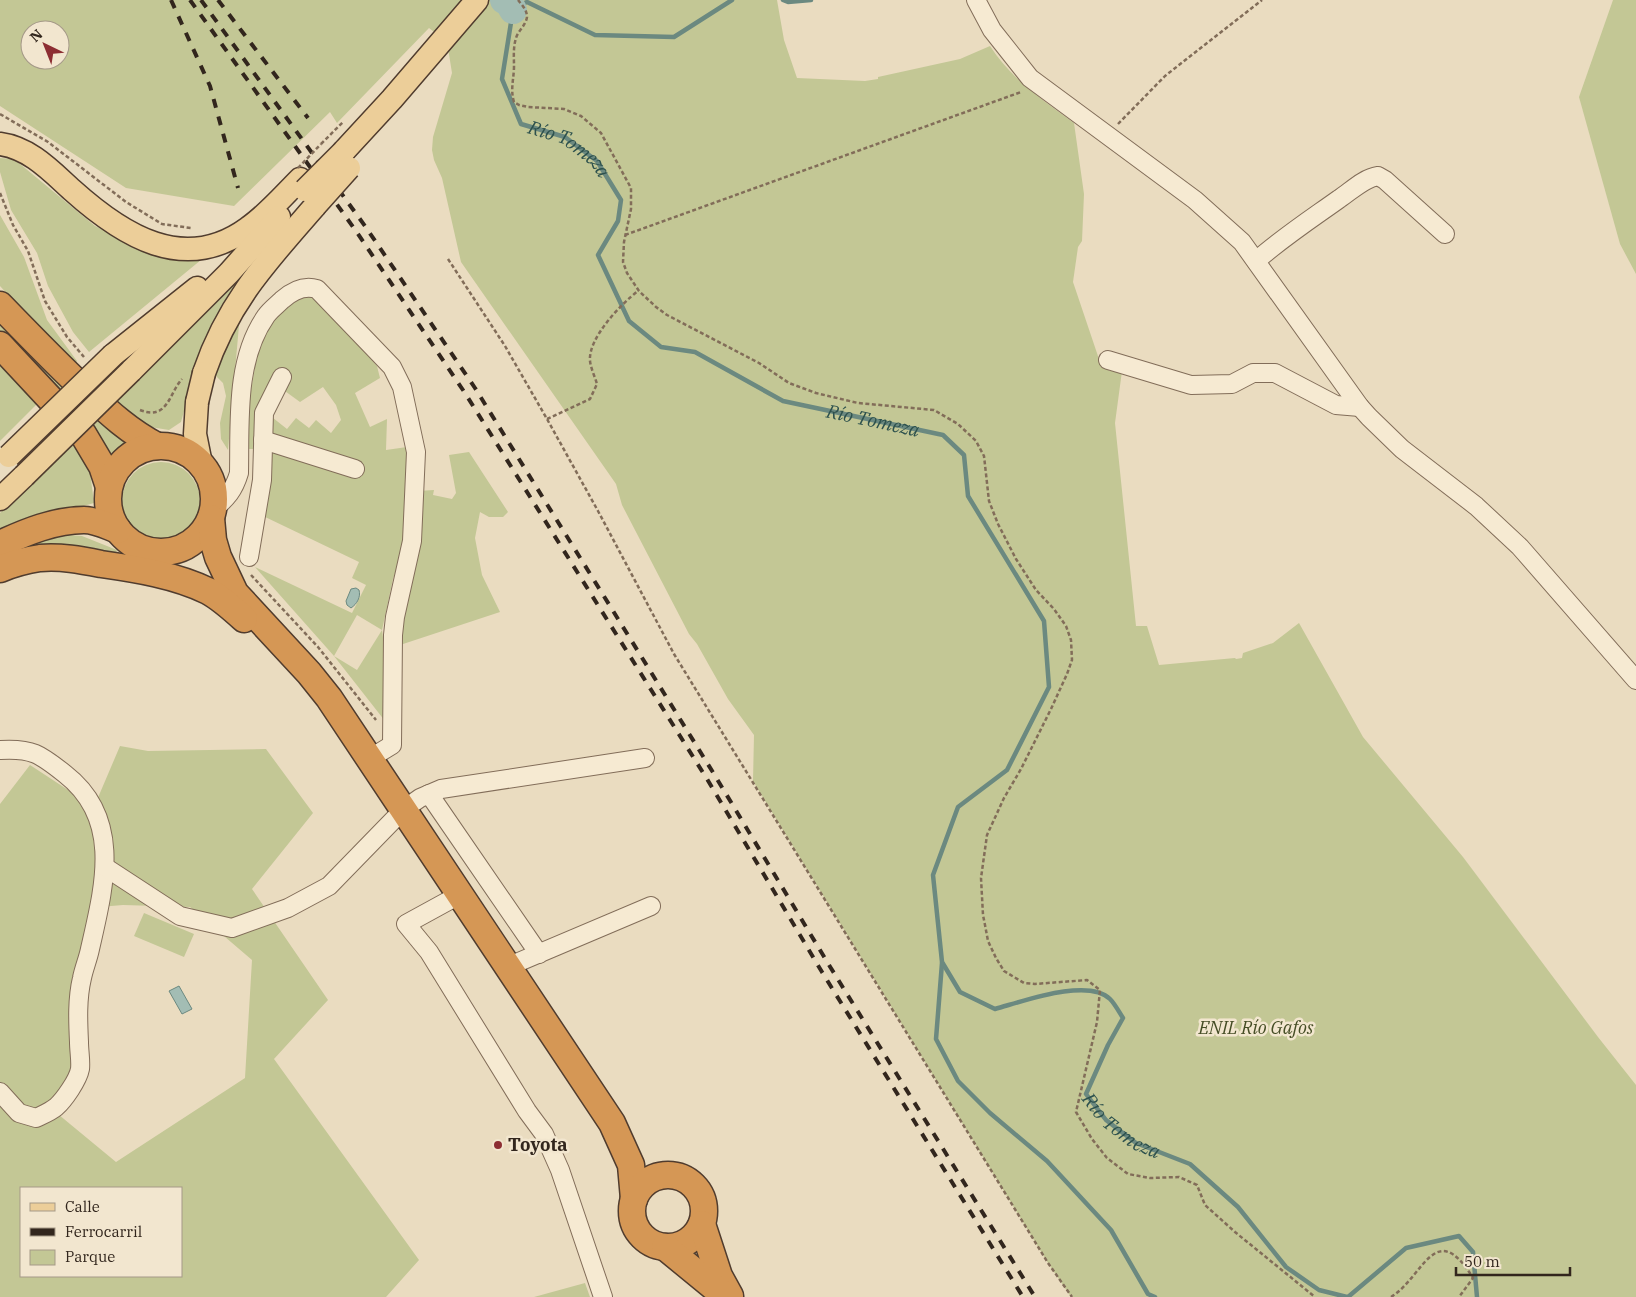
<svg xmlns="http://www.w3.org/2000/svg" width="1636" height="1297" viewBox="0 0 1636 1297" font-family="'IBM Plex Serif',serif">
	<rect width="100%" height="100%" fill="#eadcc0"/>
	<!-- green -->
	<g fill="#c3c795" fill-rule="evenodd">
		<path d="M 0,0 L 777,0 L 784,40 L 797,78 L 865,81 L 878,79 L 878,77 L 960,59 L 990,46 C 1011,79 1043,100 1074,123 L 1084,194 L 1082,241 L 1078,247 L 1073,282 L 1102,368 L 1108,360 L 1109,371 L 1122,371 L 1115,423 L 1136,626 L 1147,626 L 1159,665 L 1235,658 L 1236,659 L 1242,658 L 1243,653 L 1273,643 L 1299,623 L 1363,737 L 1463,857 L 1598,1037 L 1636,1085 L 1636,1297 L 1071,1297 L 1048,1263 L 753,781 L 754,735 L 728,699 L 697,644 L 689,634 L 622,505 L 616,484 L 461,262 L 442,178 L 434,160 L 432,150 L 433,137 L 452,73 L 447,42 L 429,28 L 337,123 L 330,112 L 234,206 L 126,188 L 0,106 ZM 30,30 L 60,30 L 60,60 L 30,60 Z"/>
		<polygon points="1613,0 1636,0 1636,274 1620,244 1579,97"/>
		<polygon points="0,158 14,159 95,226 153,254 207,255 89,352 73,332 48,286 37,253 11,210 0,172"/>
		<polygon points="0,215 24,257 47,320 77,361 73,366 0,286"/>
		<polygon points="260,258 198,360 181,422 169,430 144,426 110,405"/>
		<path d="M 297,294 L 301,298 L 313,294 L 377,366 L 380,378 L 355,393 L 370,427 L 387,419 L 386,450 L 407,447 L 408,458 L 405,544 L 393,579 L 382,630 L 385,652 L 385,721 L 334,656 L 255,567 L 352,613 L 366,585 L 352,578 L 359,562 L 261,515 L 268,414 L 287,429 L 296,418 L 309,428 L 316,420 L 331,433 L 341,420 L 336,405 L 323,387 L 300,402 L 278,386 L 282,369 L 254,416 L 255,449 L 247,449 L 247,416 L 258,348 L 263,329 ZM 357,615 L 382,630 L 357,670 L 334,656 Z"/>
		<polygon points="240,314 228,450 221,439 220,423 226,396 223,383 213,373"/>
		<polygon points="0,319 128,441 112,454 95,431 0,331"/>
		<polygon points="0,356 42,399 0,441"/>
		<polygon points="74,440 90,472 94,503 11,526 0,533 0,513"/>
		<polygon points="469,452 508,512 503,517 489,517 480,512 475,538 482,575 500,612 397,646 418,491 434,490 433,495 452,499 456,493 449,455"/>
		<circle cx="161" cy="501" r="39"/>
		<polygon points="53,534 82,536 117,550 115,557 0,554"/>
		<path d="M 120,746 L 148,751 L 266,749 L 313,813 L 252,889 L 328,1000 L 274,1059 L 419,1260 L 386,1297 L 0,1297 L 0,804 L 30,765 L 94,807 ZM 123,905 L 190,907 L 252,960 L 245,1078 L 116,1162 L 47,1105 L 80,1070 L 90,950 L 99,907 ZM 21,1188 L 181,1188 L 181,1276 L 21,1276 Z"/>
		<polygon points="144,913 194,934 184,957 134,936"/>
		<polygon points="585,1283 590,1297 534,1297"/>
	</g>
	<!-- water -->
	<g fill="#a3bdb4" stroke="#6b8980">
		<path d="M 356,588 L 359,590 C 361,597 357,604 351,608 L 347,605 L 346,601 L 351,589 Z"/>
		<polygon points="179,986 192,1009 182,1014 169,991"/>
	</g>
	<g fill="none" stroke-linecap="round" stroke-linejoin="round">
		<!-- stream -->
		<g stroke="#6b8980" stroke-width="4.5">
			<path id="s1" d="M 732,0 L 674,37 L 595,35 L 527,2 L 520,5 L 513,10 L 502,79 L 521,124 L 565,137 L 597,161 L 621,200 L 618,221 L 598,255 L 629,321 L 661,347 L 695,352 L 783,401 L 943,435 L 964,455 L 968,496 L 1044,621 L 1049,687 L 1007,770 L 958,807 L 933,875 L 942,962 L 960,992 L 995,1009 C 1021,1002 1088,977 1110,999 C 1115,1004 1119,1012 1123,1018 L 1108,1045 L 1086,1094 L 1106,1120 L 1136,1143 L 1190,1164 L 1238,1207 L 1286,1267 L 1319,1290 L 1347,1297"/>
			<polyline points="783,0 788,2 811,0"/>
			<polyline points="942,963 936,1039 958,1081 990,1113 1047,1161 1111,1230 1148,1294 1155,1297"/>
			<polyline points="1348,1297 1406,1248 1459,1236 1473,1252 1477,1297"/>
		</g>
		<!-- river -->
		<polyline stroke="#a3bdb4" stroke-width="28" points="504,0 509,3 513,10"/>
		<defs>
			<g id="minor">
				<polyline points="976,0 992,30 1030,78 1195,200 1242,242 1360,407 1369,417 1402,449 1476,506 1520,547 1636,680"/>
				<path d="M 1256,261 C 1282,238 1311,219 1339,199 C 1351,191 1364,178 1378,176 L 1385,180 L 1445,234"/>
				<polyline points="1108,360 1191,385 1232,384 1253,373 1275,373 1336,405 1360,407"/>
				<polyline points="263,440 355,469"/>
				<path d="M 213,510 C 227,498 234,490 239,473 C 240,422 235,360 266,316 C 270,310 277,305 282,300 C 292,291 304,285 317,289 L 392,367 L 402,387 L 416,452 L 412,541 L 395,617 L 393,635 L 392,745 L 369,759"/>
				<polyline points="249,557 262,480 264,413 282,377"/>
				<path d="M 0,750 C 32,748 40,754 65,774 C 123,819 104,887 90,949 C 88,959 84,968 82,978 C 77,999 78,1021 79,1042 C 79,1051 81,1061 80,1069 C 78,1080 64,1100 56,1107 C 50,1112 42,1115 36,1118 L 19,1113 L 0,1092"/>
				<polyline points="429,794 539,954"/>
				<polyline points="105,867 180,916 232,928 288,908 329,886 403,810 420,798 441,789 645,758"/>
				<polyline points="459,895 406,924 429,952 527,1111 544,1134 560,1170 603,1297"/>
				<polyline points="507,967 651,906"/>
			</g>
			<g id="major">
				<path d="M 0,144 C 30,148 51,171 72,190 C 122,235 184,275 248,228 C 268,214 283,196 300,179"/>
				<polyline points="344,151 392,99 477,0"/>
				<polyline points="113,355 197,288"/>
				<polyline points="131,371 229,273 279,217"/>
				<path d="M 204,373 C 228,302 267,261 315,206"/>
				<polyline points="197,402 195,434 201,464"/>
				<polyline points="0,499 24,476"/>
			</g>
			<g id="highway">
				<path d="M 0,305 C 29,335 57,364 87,392 C 109,413 130,432 157,446"/>
				<polyline points="0,345 83,434 102,466 109,487"/>
				<circle cx="161" cy="499" r="53"/>
				<polyline points="211,518 213,540 218,557 235,593 309,673 329,698 612,1123 631,1165 634,1199"/>
				<path d="M 0,544 C 26,532 55,520 84,520 C 96,520 107,526 118,530"/>
				<path d="M 0,569 C 12,564 27,560 40,558 C 60,556 81,560 101,564 C 136,569 175,575 208,591 C 221,598 233,609 244,619"/>
				<circle cx="668" cy="1211" r="36"/>
				<polyline points="702,1224 719,1276 730,1296"/>
				<polyline points="665,1247 726,1297"/>
			</g>
		</defs>
		<!-- minor casing -->
		<use href="#minor" stroke="#826d59" stroke-width="20"/>
		<!-- major casing -->
		<use href="#major" stroke="#503c2e" stroke-width="25"/>
		<!-- highway casing -->
		<use href="#highway" stroke="#503c2e" stroke-width="29"/>
		<!-- path -->
		<g stroke="#826d59" stroke-width="2.5" stroke-dasharray="4 2.5" stroke-linecap="butt">
			<path d="M 518,0 C 522,5 527,10 527,17 C 526,25 518,31 516,38 C 513,48 514,57 514,66 C 514,79 510,89 514,102 L 519,105 L 528,107 L 564,109 L 581,116 L 601,133 L 631,188 L 631,209 L 624,242 L 623,262 L 627,273 L 639,291 L 656,307 L 667,315 L 759,363 L 789,383 L 816,393 L 858,403 L 934,410 L 958,424 L 976,441 L 984,456 L 989,501 L 998,524 L 1016,559 L 1036,590 L 1054,609 L 1066,626 L 1071,640 L 1072,660 L 1067,674 L 1051,709 L 1021,769 L 1004,798 L 987,835 L 981,878 L 983,915 L 985,925 L 988,941 L 996,958 L 1004,971 L 1024,983 L 1035,984 L 1087,980 L 1100,990 L 1097,1022 L 1076,1112 L 1092,1139 L 1107,1158 L 1128,1174 L 1150,1178 L 1179,1177 L 1197,1185 L 1205,1205 L 1235,1232 L 1315,1297"/>
			<polyline points="0,114 48,142 126,202 162,224 191,228"/>
			<polyline points="1118,124 1165,76 1262,0"/>
			<polyline points="321,144 343,122"/>
			<polyline points="0,193 13,225 28,251 45,301 67,337 84,357"/>
			<polyline points="625,235 1021,92"/>
			<polyline points="448,259 505,346 547,419 598,511 674,654 1048,1263 1072,1297"/>
			<path d="M 140,410 C 168,421 169,393 182,379"/>
			<path d="M 547,419 L 590,399 L 597,384 C 595,377 591,369 590,361 C 588,338 621,304 638,291"/>
			<polyline points="251,575 318,647 376,720"/>
			<path d="M 1391,1297 C 1423,1278 1435,1216 1473,1278 L 1459,1297"/>
		</g>
		<!-- minor -->
		<use href="#minor" stroke="#f6ead2" stroke-width="18"/>
		<!-- major -->
		<use href="#major" stroke="#ecce99" stroke-width="22"/>
		<!-- highway -->
		<use href="#highway" stroke="#d59755" stroke-width="26"/>
		<!-- rail -->
		<g stroke="#32261d" stroke-width="4" stroke-dasharray="9 9" stroke-linecap="butt">
			<polyline points="171,0 210,86 238,188"/>
			<polyline points="190,0 356,231 465,393 707,779 822,972 1023,1297"/>
			<polyline points="201,0 365,226 475,388 714,774 829,965 1035,1297"/>
			<polyline points="218,0 308,118"/>
		</g>
		<defs>
			<g id="major-bridge">
				<polyline points="305,190 344,151"/>
				<polyline points="315,206 349,168"/>
				<polyline points="197,402 204,373"/>
				<polyline points="9,456 113,355"/>
				<polyline points="24,476 131,371"/>
			</g>
		</defs>
		<!-- major-bridge casing -->
		<use href="#major-bridge" stroke="#503c2e" stroke-width="25" stroke-linecap="butt"/>
		<!-- path-bridge -->
		<polyline stroke="#826d59" stroke-width="2.5" stroke-dasharray="4 2.5" stroke-linecap="butt" points="298,168 321,144"/>
		<!-- major-bridge -->
		<use href="#major-bridge" stroke="#ecce99" stroke-width="22"/>
	</g>
	<!-- markers -->
	<circle fill="#8d2e33" stroke="#f2e6cf" stroke-width="2" cx="498" cy="1145" r="5"/>
	<g text-anchor="middle" stroke-width="5" stroke-linejoin="round" paint-order="stroke">
		<!-- park labels -->
		<g font-size="18" font-style="italic" fill="#454d25" stroke="#f2e6cf">
			<text x="1256" y="1034">ENIL Río Gafos</text>
		</g>
		<!-- poi labels -->
		<g font-size="18" font-weight="bold" fill="#32261d" stroke="#f2e6cf" text-anchor="start">
			<text x="508" y="1151">Toyota</text>
		</g>
		<!-- water labels -->
		<g font-size="19" font-style="italic" fill="#2d514d" stroke="#f2e6cf">
			<text dy="7" stroke="none"><textPath href="#s1" startOffset="414">Río Tomeza</textPath></text>
			<text dy="7" stroke="none"><textPath href="#s1" startOffset="892">Río Tomeza</textPath></text>
			<text dy="7" stroke="none"><textPath href="#s1" startOffset="1910">Río Tomeza</textPath></text>
		</g>
	</g>
	<!-- legend -->
	<rect x="20" y="1187" width="162" height="90" fill="#f2e6cf" stroke="#a59988"/>
	<rect x="30" y="1203" width="25" height="8" fill="#ecce99" stroke="#a59988"/>
	<text x="65" y="1212" font-size="15" fill="#32261d">Calle</text>
	<rect x="30" y="1228" width="25" height="8" fill="#32261d" stroke="#a59988"/>
	<text x="65" y="1237" font-size="15" fill="#32261d">Ferrocarril</text>
	<rect x="30" y="1250" width="25" height="15" fill="#c3c795" stroke="#a59988"/>
	<text x="65" y="1262" font-size="15" fill="#32261d">Parque</text>
	<!-- north arrow -->
	<g transform="translate(45 45) rotate(317)"><circle r="24" fill="#f2e6cf" stroke="#a59988"/>
	<path d="M0-4L9 19L0 12L-9 19Z" fill="#8d2e33"/>
	<text y="-8" font-size="14" font-weight="bold" text-anchor="middle" fill="#32261d">N</text>
	</g>
	<!-- scale -->
	<path d="M1456 1267v8h114v-8" fill="none" stroke="#32261d" stroke-width="2.5"/>
	<text x="1464" y="1267" font-size="15" fill="#32261d" stroke="#f2e6cf" stroke-width="4" paint-order="stroke">50 m</text>
</svg>
